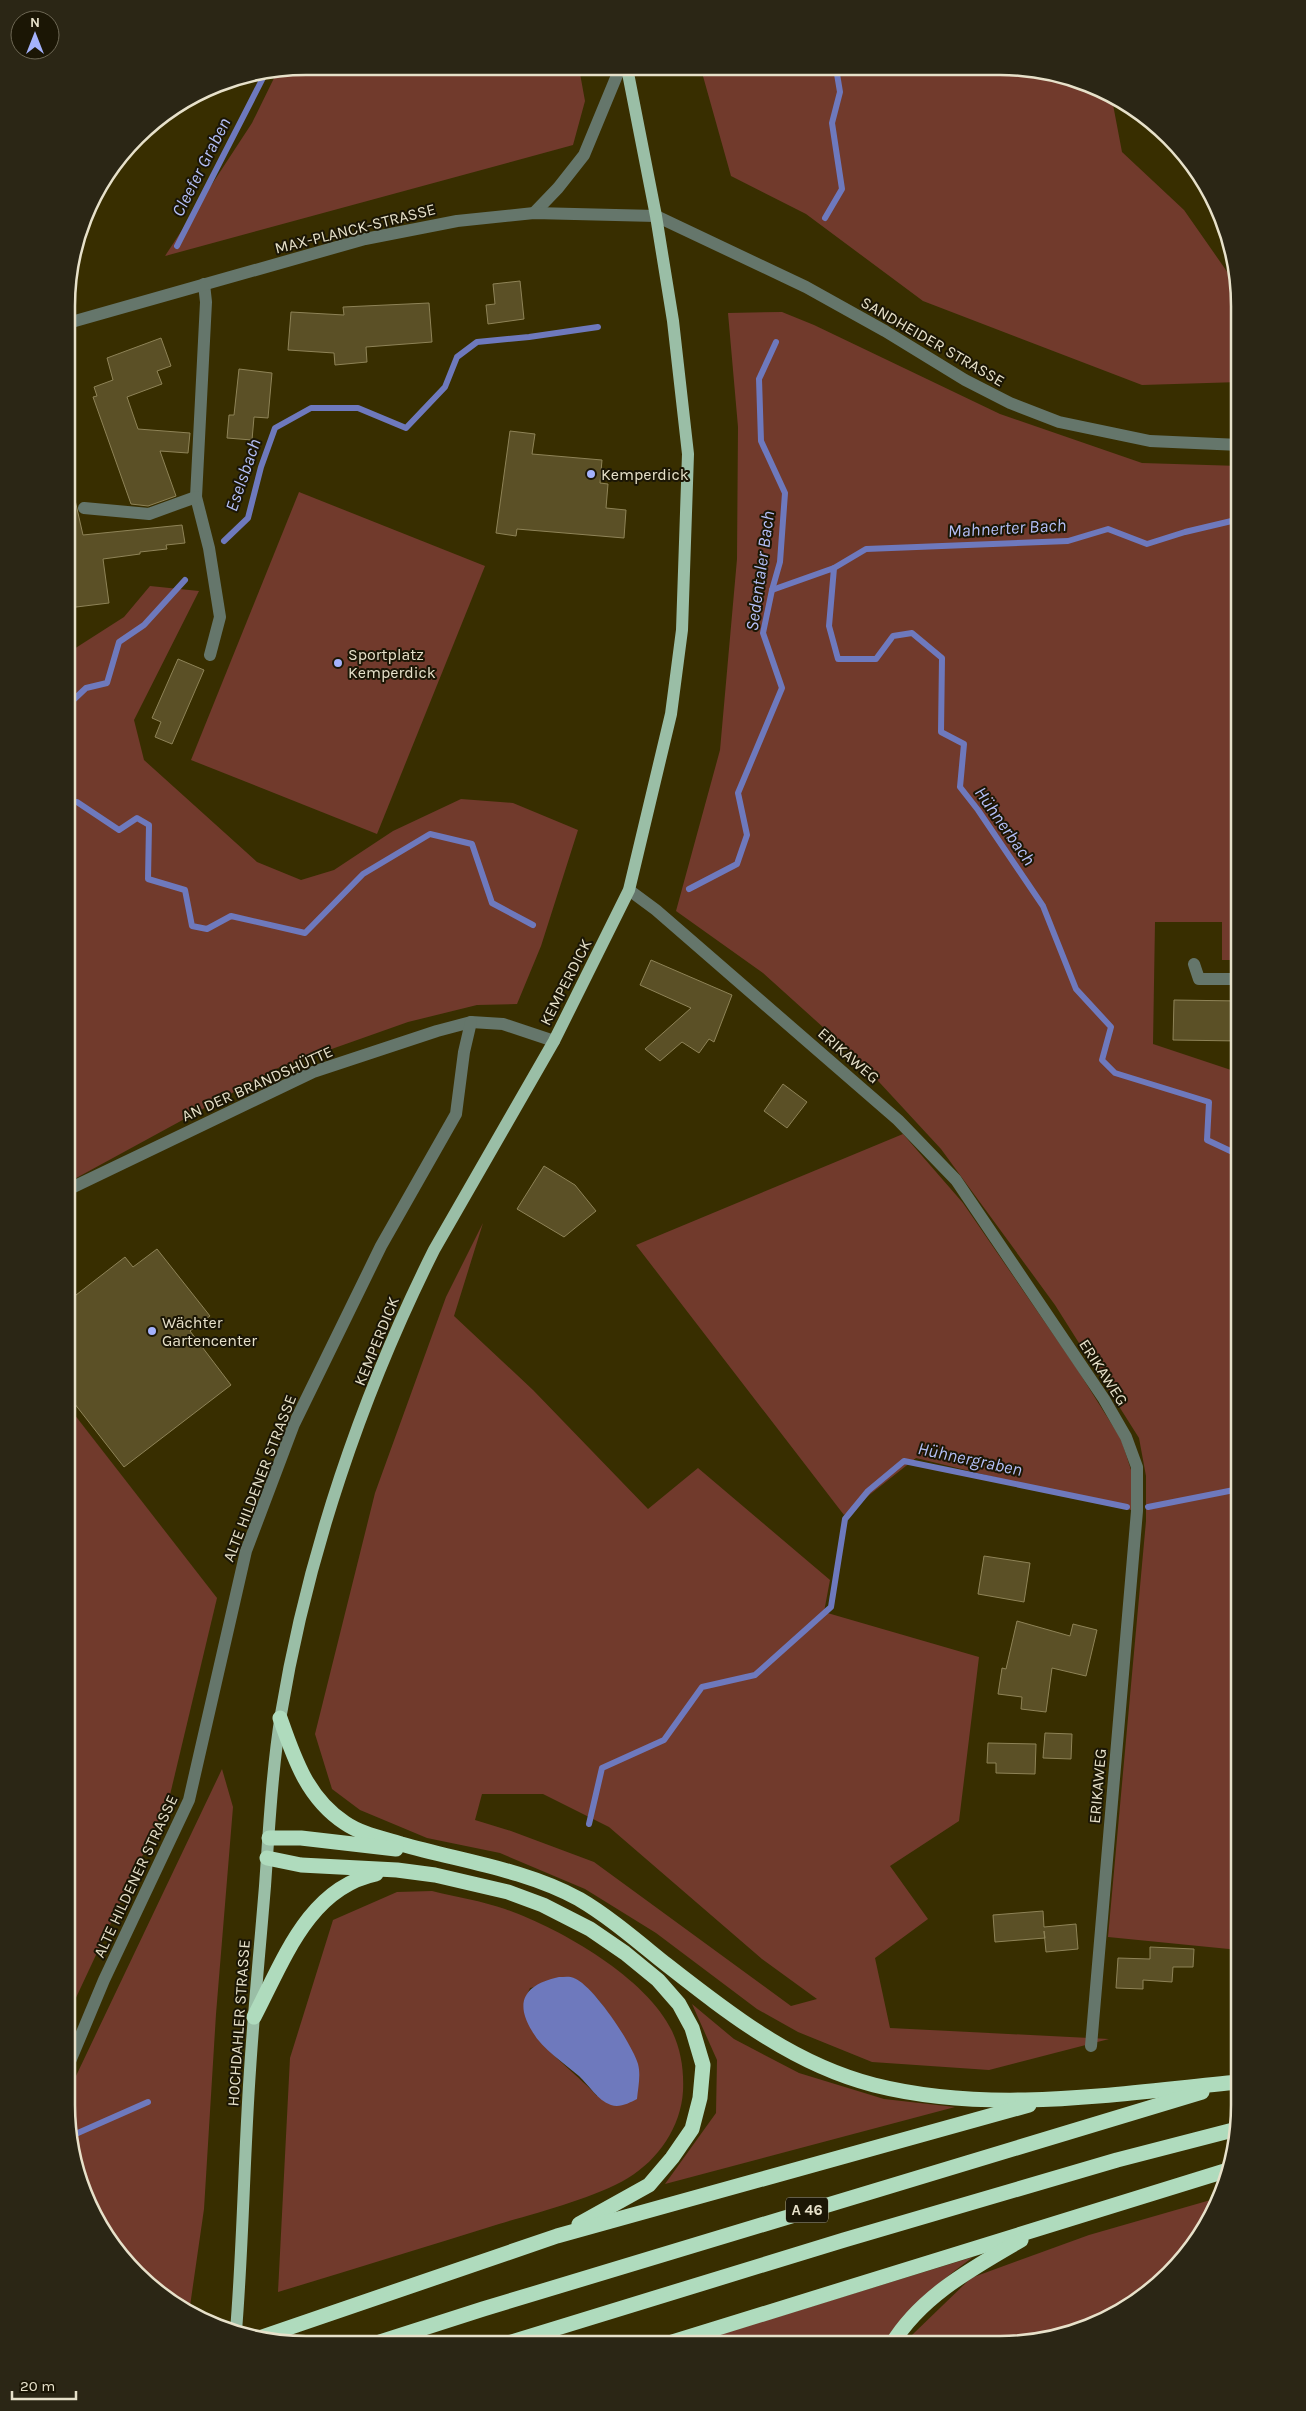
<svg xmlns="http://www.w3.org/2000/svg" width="1306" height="2411" viewBox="0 0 1306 2411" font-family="Karla,sans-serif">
	<rect width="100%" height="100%" fill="#382e00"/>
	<!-- green -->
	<g fill="#713a2c" fill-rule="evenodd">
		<polygon points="306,66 579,68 585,101 573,145 165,256 252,123 277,72"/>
		<polygon points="701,69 1046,71 1106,91 1111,94 1122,152 1184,210 1228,273 1240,315 1240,382 1142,385 923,301 806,214 731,176"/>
		<polygon points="782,312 814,325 1000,414 1142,463 1240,466 1240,960 1222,960 1222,922 1155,922 1153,1044 1240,1073 1239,1950 1108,1937 1146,1521 1146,1476 1139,1438 1055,1305 941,1149 855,1056 763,973 676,911 720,750 737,559 738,427 728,313"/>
		<polygon points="299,492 485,566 377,834 191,760"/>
		<polygon points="150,586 199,591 134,720 144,760 257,862 301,880 334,870 393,831 461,799 513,803 578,830 541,946 517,1004 477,1005 408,1022 278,1068 67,1183 68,648 74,649 124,617"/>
		<polygon points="903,1134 963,1203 1077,1369 1121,1439 1132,1473 1131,1510 916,1458 844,1515 636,1245"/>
		<path d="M 483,1223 L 454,1316 L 533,1390 L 648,1509 L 698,1468 L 830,1580 L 824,1612 L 979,1657 L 959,1821 L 890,1866 L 928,1919 L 875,1958 L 890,2028 L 1109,2039 L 989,2070 L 872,2062 L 798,2032 L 757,2009 L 656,1933 L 585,1889 L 500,1853 L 427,1838 L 360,1810 L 332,1789 L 315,1734 L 375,1493 L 446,1297 ZM 482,1794 L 543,1794 L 609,1827 L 762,1959 L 817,1999 L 791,2006 L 594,1862 L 511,1831 L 475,1820 Z"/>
		<polygon points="67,1405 217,1598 169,1799 66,2019"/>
		<polygon points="222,1769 233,1807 216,2014 204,2209 189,2313 148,2285 107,2238 79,2182 66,2097"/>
		<path d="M 432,1891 C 456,1897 482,1901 505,1909 C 559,1928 646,1977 672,2031 C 681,2050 684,2070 683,2091 C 681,2127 658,2160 628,2178 C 595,2198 536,2213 499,2224 C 425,2247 351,2270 278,2292 L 290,2058 L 333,1920 L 397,1892 ZM 574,1978 C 603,1997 610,2019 630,2047 L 597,2096 C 572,2067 508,2030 530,1988 Z"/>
		<polygon points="692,2004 734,2039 799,2073 884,2099 955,2107 665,2184 716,2113 717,2060"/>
		<polygon points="1221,2197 1190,2251 1133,2304 1077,2332 1000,2345 908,2344 911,2336 971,2278 1089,2235"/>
		<path d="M 973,2257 C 936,2285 909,2305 883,2344 L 689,2344 Z"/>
	</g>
	<!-- water -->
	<path fill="#6e79bd" d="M 559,1977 C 564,1977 570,1976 574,1978 C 594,1986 632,2044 638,2064 C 641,2075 638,2088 637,2099 C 629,2103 620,2108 611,2105 C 597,2100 589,2085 579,2076 C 564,2063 542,2049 532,2031 C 513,2000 527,1984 559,1977 Z"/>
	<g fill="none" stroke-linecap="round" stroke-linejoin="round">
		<!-- stream -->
		<g stroke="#6e79bd" stroke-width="6">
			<polyline points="825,218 842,189 832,123 840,92 837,74 842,70"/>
			<polyline points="177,246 265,74"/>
			<polyline points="224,541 248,518 261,467 275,428 311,408 358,408 406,428 445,387 457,357 477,342 529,337 598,327"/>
			<polyline points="834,568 866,549 1068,541 1108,529 1147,544 1185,532 1240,519"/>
			<polyline points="772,590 834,568 829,626 838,659 876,659 893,636 912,633 942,658 941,732 964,744 960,787 978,810 1043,906 1076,989 1111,1027 1102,1060 1115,1073 1209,1102 1207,1140 1239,1155"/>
			<polyline points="68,705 86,688 107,683 119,642 144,625 185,580"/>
			<polyline points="68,802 77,802 119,830 137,818 149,825 148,879 185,890 192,926 207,929 231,916 305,933 363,874 430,834 472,844 492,903 533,925"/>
			<polyline points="689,889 737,864 747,835 738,793 782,688 763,633 772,590 780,562 785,493 761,441 759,379 776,342"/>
			<polyline points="1148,1507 1239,1489"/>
			<polyline points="589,1824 602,1768 664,1740 702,1687 755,1675 831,1607 845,1519 868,1491 904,1461 1127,1507"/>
			<polyline points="71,2136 148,2102"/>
		</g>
	</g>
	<!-- building -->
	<g fill="#5b5026" stroke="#8e8357">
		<polygon points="520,281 524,319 488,324 486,305 495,304 493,284"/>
		<polygon points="429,303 432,342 366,347 367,362 335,365 334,353 288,350 291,312 344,315 343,307"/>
		<polygon points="161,338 171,366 157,371 162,384 127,397 138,429 190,433 188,453 160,451 176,496 148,506 131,504 93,397 97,396 94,387 113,380 107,358"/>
		<polygon points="239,369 272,373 268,418 254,417 252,440 227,438 229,415 234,415"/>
		<polygon points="510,431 535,434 532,454 602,460 600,483 608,484 606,508 626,510 624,538 517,529 516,536 496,533"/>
		<polygon points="75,500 83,535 182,525 185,543 166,545 167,549 140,552 140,554 103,559 109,603 68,608 68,575 71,575 68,549 68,501"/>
		<polygon points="178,659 204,670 172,744 155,737 161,722 152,718"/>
		<polygon points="651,960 732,995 714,1042 709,1039 699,1053 682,1042 660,1061 645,1049 691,1008 640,985"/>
		<polygon points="1174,1000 1240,1001 1240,1041 1173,1040"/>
		<polygon points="783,1084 807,1102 787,1128 764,1111"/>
		<polygon points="544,1166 575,1185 596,1211 564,1237 517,1209"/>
		<polygon points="157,1249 210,1316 190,1331 231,1385 124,1467 67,1394 67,1302 125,1257 133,1267"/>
		<polygon points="984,1556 1030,1563 1024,1602 978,1594"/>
		<polygon points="1017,1621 1070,1636 1073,1624 1097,1630 1086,1676 1052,1668 1046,1712 1021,1709 1022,1697 998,1694 1002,1668 1006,1669"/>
		<polygon points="1045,1733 1072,1734 1071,1759 1043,1758"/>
		<polygon points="988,1743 1036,1744 1035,1774 996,1773 996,1763 987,1763"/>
		<polygon points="1043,1911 1044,1927 1076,1924 1078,1949 1046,1952 1044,1931 1045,1938 995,1942 993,1915"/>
		<polygon points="1150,1947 1194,1949 1193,1967 1173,1967 1172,1982 1143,1980 1143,1989 1116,1988 1118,1958 1150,1959"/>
	</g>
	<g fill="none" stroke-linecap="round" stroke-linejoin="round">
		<!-- minor -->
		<g stroke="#65766b" stroke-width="12">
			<polyline points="534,213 558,188 584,155 620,68"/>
			<polyline points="204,284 206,302 196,497 209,548 220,617 210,655"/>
			<polyline points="68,323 365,239 457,221 534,213 656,216 806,287 885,331 965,380 1010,403 1059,422 1150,441 1240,445"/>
			<polyline points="84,508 149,514 196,497"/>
			<polyline points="629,890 656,910 898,1120 956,1180 1104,1399 1126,1437 1137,1467 1137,1511 1091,2046"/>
			<polyline points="1194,964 1199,979 1240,979"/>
			<polyline points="67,1190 313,1072 437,1031 471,1022 503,1024 554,1041"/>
			<polyline points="66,2071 104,1980 189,1800 246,1551 294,1424 381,1246 456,1114 464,1052 471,1022"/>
		</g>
		<!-- major -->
		<path stroke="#9abea6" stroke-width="12" d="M 236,2331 C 243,2244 244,2157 250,2070 C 254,2008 260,1947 265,1886 C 269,1829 272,1771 281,1714 C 307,1556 362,1394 434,1250 L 554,1041 L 629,890 L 671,714 L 682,630 L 688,454 L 673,321 L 656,216 L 627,68"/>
		<!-- highway -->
		<g stroke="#afdbbd" stroke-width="15">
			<path d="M 280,1718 C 294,1758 307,1798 345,1823 C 361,1834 382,1838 401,1844 C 460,1861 524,1869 579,1899 C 608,1916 636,1940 662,1961 C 727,2012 792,2064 874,2085 C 993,2115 1119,2093 1239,2082"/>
			<polyline points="269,1838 301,1838 396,1849"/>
			<polyline points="267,1858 301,1865 397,1870 435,1875 508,1892 543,1905 590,1929 625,1953 658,1980 679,2004 692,2028 703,2065 700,2098 692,2129 672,2158 649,2185 579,2224"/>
			<path d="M 254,2017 C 283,1962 308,1888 376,1874"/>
			<polyline points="259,2338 557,2236 1029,2105"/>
			<polyline points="377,2343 483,2309 1202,2092"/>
			<polyline points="508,2343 844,2240 1117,2160 1237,2129"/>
			<polyline points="666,2344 1228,2170"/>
			<path d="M 892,2344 C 921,2296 973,2268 1021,2240"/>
		</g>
	</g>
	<!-- markers -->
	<g fill="#a4b2fc" stroke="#1b1605" stroke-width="2">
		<circle cx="591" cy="474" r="5"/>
		<circle cx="338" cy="663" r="5"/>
		<circle cx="152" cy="1331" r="5"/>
	</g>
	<g text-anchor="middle" stroke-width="4" stroke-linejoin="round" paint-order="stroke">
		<!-- shield labels -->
		<rect fill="#1b1605" stroke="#aaa48f" stroke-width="1" x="786" y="2197.5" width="42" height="25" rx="4"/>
		<g font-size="15" font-weight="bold" fill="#e7e1ca">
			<text x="807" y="2215">A 46</text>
		</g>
		<!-- street labels -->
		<g font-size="16" fill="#e7e1ca" stroke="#1b1605">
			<text transform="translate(355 228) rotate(-14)" y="6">MAX-PLANCK-STRASSE</text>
			<text transform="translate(933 341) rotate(30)" y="6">SANDHEIDER STRASSE</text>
			<text transform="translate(565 982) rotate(-63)" y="6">KEMPERDICK</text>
			<text transform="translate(849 1055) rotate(41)" y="6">ERIKAWEG</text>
			<text transform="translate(257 1083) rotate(-24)" y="6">AN DER BRANDSHÜTTE</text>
			<text transform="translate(376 1341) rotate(-68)" y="6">KEMPERDICK</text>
			<text transform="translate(1104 1372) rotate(57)" y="6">ERIKAWEG</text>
			<text transform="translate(259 1478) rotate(-69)" y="6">ALTE HILDENER STRASSE</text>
			<text transform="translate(1097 1786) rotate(-85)" y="6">ERIKAWEG</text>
			<text transform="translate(135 1876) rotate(-65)" y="6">ALTE HILDENER STRASSE</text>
			<text transform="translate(238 2023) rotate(-86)" y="6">HOCHDAHLER STRASSE</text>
		</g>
		<!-- poi labels -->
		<g font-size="16" fill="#e7e1ca" stroke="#1b1605" text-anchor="start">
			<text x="601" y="480">Kemperdick</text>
			<text x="348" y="660">Sportplatz<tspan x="348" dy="18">Kemperdick</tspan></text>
			<text x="162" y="1328">Wächter<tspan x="162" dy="18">Gartencenter</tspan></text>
		</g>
		<!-- water labels -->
		<g font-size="18" font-style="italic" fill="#b4bff7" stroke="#1b1605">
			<text transform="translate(201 167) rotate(-63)" y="6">Cleefer Graben</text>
			<text transform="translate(243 475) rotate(-71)" y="6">Eselsbach</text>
			<text transform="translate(1007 528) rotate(-3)" y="6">Mahnerter Bach</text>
			<text transform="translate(760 571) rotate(-82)" y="6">Sedentaler Bach</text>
			<text transform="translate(1005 826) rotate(55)" y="6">Hühnerbach</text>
			<text transform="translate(970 1459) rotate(12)" y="6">Hühnergraben</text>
		</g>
	</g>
	<!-- crop -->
	<path d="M0 0H1306V2411H0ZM306 75H1000A231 231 0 0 1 1231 306V2105A231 231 0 0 1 1000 2336H306A231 231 0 0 1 75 2105V306A231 231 0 0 1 306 75Z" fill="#2b2615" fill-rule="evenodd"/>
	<path fill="none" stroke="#e7e1ca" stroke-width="2.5" d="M306 75H1000A231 231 0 0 1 1231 306V2105A231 231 0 0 1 1000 2336H306A231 231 0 0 1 75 2105V306A231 231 0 0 1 306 75Z"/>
	<!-- north arrow -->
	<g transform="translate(35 35)"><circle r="24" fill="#1b1605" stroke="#6d6754"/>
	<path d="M0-4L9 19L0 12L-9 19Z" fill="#a4b2fc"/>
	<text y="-8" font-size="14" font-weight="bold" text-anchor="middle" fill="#e7e1ca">N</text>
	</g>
	<!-- scale -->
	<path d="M12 2391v8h64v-8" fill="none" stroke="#e7e1ca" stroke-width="2.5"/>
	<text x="20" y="2391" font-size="15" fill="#e7e1ca" stroke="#1b1605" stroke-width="4" paint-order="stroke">20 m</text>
</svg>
